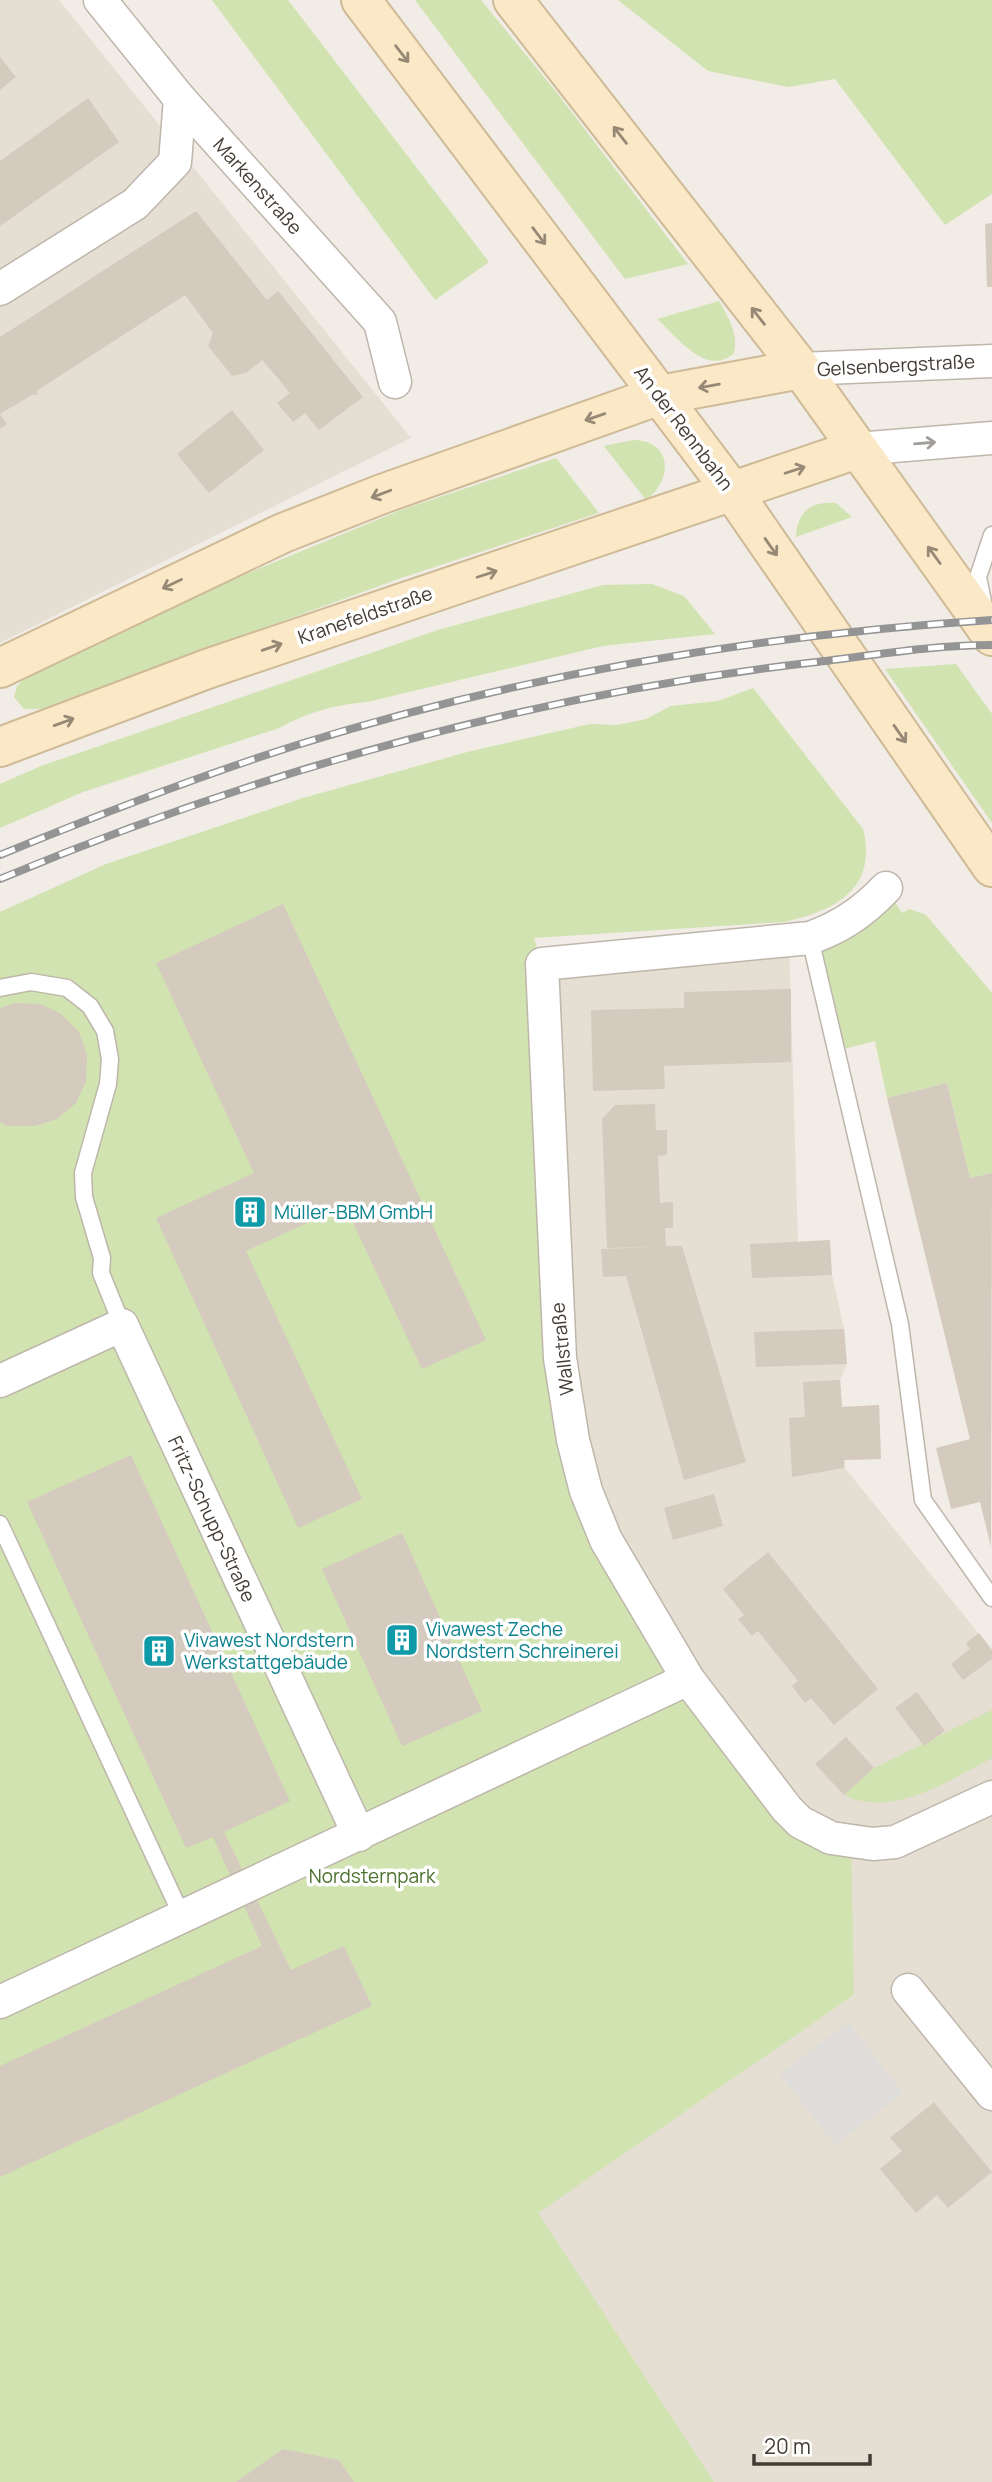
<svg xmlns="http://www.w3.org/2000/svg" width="992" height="2482" viewBox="0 0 992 2482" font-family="Manrope,sans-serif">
	<rect width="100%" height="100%" fill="#f1ece5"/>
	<!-- residential -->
	<g fill="#e5ded3">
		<polygon points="0,0 59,0 411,438 0,643"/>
		<polygon points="789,941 798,1242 832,1275 844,1329 847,1364 840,1380 842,1407 879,1405 881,1459 845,1460 845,1468 992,1650 992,2482 714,2482 537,2213 854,1995 787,1809 586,1491 542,964"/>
	</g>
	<!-- green -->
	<g fill="#d1e3b0">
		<polygon points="212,0 288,0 489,262 435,300"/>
		<polygon points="415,0 481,0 557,93 688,264 625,279"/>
		<polygon points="618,0 992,0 992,194 945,225 835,79 788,87 708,71"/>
		<path d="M 719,301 C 728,317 739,334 734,353 C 707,378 677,337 657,319 Z"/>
		<path d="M 633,440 C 673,441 673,480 646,500 L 604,446 Z"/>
		<polygon points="556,458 599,513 404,577 41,709 24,709 14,697 17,686 23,680 227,582 401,510"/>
		<path d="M 836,503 L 852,517 L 796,537 C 797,512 811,501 836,503 Z"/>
		<path d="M 652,584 L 684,596 L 715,634 L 603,646 L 367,702 C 334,705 308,712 279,728 L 83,792 L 0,828 L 0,784 L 41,766 L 438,630 L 603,585 Z"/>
		<polygon points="956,664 992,714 992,823 885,669"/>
		<path d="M 753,688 L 863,829 C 878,889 835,911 783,922 L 534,938 L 542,964 L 586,1491 L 787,1810 L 851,1841 L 854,1995 L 538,2213 L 714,2482 L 0,2482 L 0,912 L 106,864 L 303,798 L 471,751 L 590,724 L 617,725 L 646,719 L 671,706 L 718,701 Z"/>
		<polygon points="886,888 902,913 910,909 926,915 992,993 992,1173 970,1178 947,1083 887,1098 875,1041 836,1051 810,939"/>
		<path d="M 992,1710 L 992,1758 C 949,1780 894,1819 844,1795 L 874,1768 Z"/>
	</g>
	<!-- parking -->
	<polygon fill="#dfddda" points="848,2022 903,2093 835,2145 780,2074"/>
	<!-- building -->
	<g fill="#d5cabe">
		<polygon points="0,57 16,77 0,90"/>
		<polygon points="88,98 119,142 0,226 0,161"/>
		<polygon points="196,211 267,300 278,291 363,397 319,430 305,413 293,422 277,403 290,393 276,376 262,360 246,373 232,376 208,346 213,333 185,295 38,390 37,395 32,395 0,414 7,424 0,429 0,337"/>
		<polygon points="992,223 992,287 987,287 985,224"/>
		<polygon points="232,410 264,450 209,493 177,454"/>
		<polygon points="283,904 486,1340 422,1369 345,1206 246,1251 362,1499 298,1528 156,1218 254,1173 156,963"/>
		<polygon points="791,989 791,1062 664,1066 665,1089 593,1091 591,1010 684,1008 684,992"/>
		<polygon points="15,1003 40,1004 60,1013 79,1032 87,1055 86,1082 76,1103 57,1119 35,1126 7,1126 0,1122 0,1008"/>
		<polygon points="947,1083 970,1178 992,1173 991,1547 980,1502 951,1509 936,1448 970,1439 887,1098"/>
		<polygon points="655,1104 656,1130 667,1130 667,1155 658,1156 660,1203 673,1202 673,1228 665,1228 666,1246 682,1246 746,1462 684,1480 626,1276 603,1277 601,1249 653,1247 607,1248 602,1119 615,1105"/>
		<polygon points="830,1240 832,1275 752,1278 750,1244"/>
		<polygon points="844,1329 847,1364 756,1367 754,1332"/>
		<polygon points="840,1380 842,1407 879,1405 881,1459 844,1460 844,1468 792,1477 789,1418 805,1417 803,1382"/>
		<polygon points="131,1455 290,1801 224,1832 291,1970 344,1946 372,2006 0,2177 0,2066 262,1946 213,1837 186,1848 27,1502"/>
		<polygon points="714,1494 723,1526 673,1540 664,1508"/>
		<polygon points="402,1533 482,1711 402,1746 322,1569"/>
		<polygon points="768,1552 878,1689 834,1725 811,1698 805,1703 792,1686 798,1681 758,1631 752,1636 738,1619 744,1615 723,1589"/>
		<polygon points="979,1633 992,1650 992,1659 963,1680 951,1664 970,1649 966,1643"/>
		<polygon points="917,1692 945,1731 924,1746 895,1708"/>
		<polygon points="846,1737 874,1768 844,1795 815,1764"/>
		<polygon points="934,2102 992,2172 948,2208 937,2195 916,2213 880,2169 902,2151 890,2138"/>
		<polygon points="283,2449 339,2460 354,2482 236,2482"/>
	</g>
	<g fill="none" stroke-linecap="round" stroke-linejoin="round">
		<defs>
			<g id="lane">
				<polyline points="984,607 978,577 992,535"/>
				<polyline points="810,938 900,1324 923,1500 992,1598"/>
				<polyline points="0,988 31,982 67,988 90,1006 105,1031 110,1059 108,1084 83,1173 84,1197 102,1258 101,1273 122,1325"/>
				<polyline points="0,1524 182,1916"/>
			</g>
			<g id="street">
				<polyline points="100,0 180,99 380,322 395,382"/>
				<polyline points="0,289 135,204 175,162 180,99"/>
				<polyline points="801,369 992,361"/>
				<polyline points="857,449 992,438"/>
				<path d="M 886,888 C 863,912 841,927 810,938 L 542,964 L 560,1358 L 573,1440 L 586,1491 L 606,1540 L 688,1679 L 787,1809 L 800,1822 L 831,1838 L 873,1844 L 895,1842 L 992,1797"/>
				<polyline points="0,1381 122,1325 359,1835"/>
				<polyline points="908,1990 992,2094"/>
				<polyline points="0,2002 688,1679"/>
			</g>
			<g id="secondary">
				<polyline points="361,0 732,491 992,867"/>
				<polyline points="513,0 801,369 992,636"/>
				<polyline points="0,668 283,533 382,494 660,395 801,369"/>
				<polyline points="0,747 207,669 857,449"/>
			</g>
		</defs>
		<!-- lane casing -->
		<use href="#lane" stroke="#bfb6ab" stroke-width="19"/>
		<!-- street casing -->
		<use href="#street" stroke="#bfb6ab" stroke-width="35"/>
		<!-- secondary casing -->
		<use href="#secondary" stroke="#ceba97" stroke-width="42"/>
		<!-- lane -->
		<use href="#lane" stroke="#fff" stroke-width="16"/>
		<!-- street -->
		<use href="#street" stroke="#fff" stroke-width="32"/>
		<!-- secondary -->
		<use href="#secondary" stroke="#fbe8c6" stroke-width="38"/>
		<defs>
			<g id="rail">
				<path d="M 0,855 C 98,815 196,777 297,745 C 522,675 757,635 992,620"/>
				<path d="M 0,879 C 257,772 531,695 808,663 C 869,656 931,645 992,645"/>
			</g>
		</defs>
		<!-- rail casing -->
		<use href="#rail" stroke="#949494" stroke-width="8"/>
		<!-- rail -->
		<use href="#rail" stroke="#fff" stroke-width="5" stroke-dasharray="16" stroke-linecap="butt"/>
	</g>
	<!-- one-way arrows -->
	<defs><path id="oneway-shaft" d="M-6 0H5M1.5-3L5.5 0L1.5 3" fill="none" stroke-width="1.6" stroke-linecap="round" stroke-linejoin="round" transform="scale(1.75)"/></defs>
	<g stroke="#968976">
		<use href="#oneway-shaft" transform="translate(402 54) rotate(52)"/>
		<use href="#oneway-shaft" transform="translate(620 135) rotate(-128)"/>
		<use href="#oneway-shaft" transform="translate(539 236) rotate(53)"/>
		<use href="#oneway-shaft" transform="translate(758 316) rotate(-128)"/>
		<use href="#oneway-shaft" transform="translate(709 386) rotate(170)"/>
		<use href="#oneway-shaft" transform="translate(595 417) rotate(161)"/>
		<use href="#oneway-shaft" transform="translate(795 470) rotate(-18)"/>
		<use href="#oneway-shaft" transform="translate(381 494) rotate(159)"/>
		<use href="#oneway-shaft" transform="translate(771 547) rotate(55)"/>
		<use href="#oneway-shaft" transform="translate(934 555) rotate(-126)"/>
		<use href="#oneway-shaft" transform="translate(487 574) rotate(-18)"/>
		<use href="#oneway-shaft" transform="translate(172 584) rotate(154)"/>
		<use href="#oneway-shaft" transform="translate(272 647) rotate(-19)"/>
		<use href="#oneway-shaft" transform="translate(64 722) rotate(-20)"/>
		<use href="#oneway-shaft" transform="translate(900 734) rotate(55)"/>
	</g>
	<use stroke="#a19e9a" href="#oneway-shaft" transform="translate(925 443) rotate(-5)"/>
	<!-- icons -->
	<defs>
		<symbol id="building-square" viewBox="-11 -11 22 22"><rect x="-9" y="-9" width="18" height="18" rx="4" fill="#0f9aa8" stroke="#fff"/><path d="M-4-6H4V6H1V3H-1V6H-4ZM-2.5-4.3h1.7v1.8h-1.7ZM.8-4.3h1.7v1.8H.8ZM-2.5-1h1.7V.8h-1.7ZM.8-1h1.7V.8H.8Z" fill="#fff"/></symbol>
	</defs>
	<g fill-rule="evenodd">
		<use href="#building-square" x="231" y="1193" width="38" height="38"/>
		<use href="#building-square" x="383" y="1621" width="38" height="38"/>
		<use href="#building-square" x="140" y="1632" width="38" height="38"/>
	</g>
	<g text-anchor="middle" stroke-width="7" stroke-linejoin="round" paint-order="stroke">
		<!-- street labels -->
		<g font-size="19" fill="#433c35" stroke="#fff">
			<text transform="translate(258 186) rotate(48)" y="7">Markenstraße</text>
			<text transform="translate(896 365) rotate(-3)" y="7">Gelsenbergstraße</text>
			<text transform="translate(684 428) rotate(53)" y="7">An der Rennbahn</text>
			<text transform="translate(365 615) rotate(-19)" y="7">Kranefeldstraße</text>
			<text transform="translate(562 1349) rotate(-96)" y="7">Wallstraße</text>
			<text transform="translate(212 1519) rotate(65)" y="7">Fritz-Schupp-Straße</text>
		</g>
		<!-- culture labels -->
		<g font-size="19" fill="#0d838f" stroke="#fff" text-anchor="start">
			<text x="274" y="1219">Müller-BBM GmbH</text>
			<text x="426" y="1636">Vivawest Zeche<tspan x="426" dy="22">Nordstern Schreinerei</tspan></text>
			<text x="184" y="1647">Vivawest Nordstern<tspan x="184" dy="22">Werkstattgebäude</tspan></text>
		</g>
		<!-- park labels -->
		<g font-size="19" fill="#4d702d" stroke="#fff">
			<text x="372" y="1883">Nordsternpark</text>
		</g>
	</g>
	<!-- scale -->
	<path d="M754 2454v10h116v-10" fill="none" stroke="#433c35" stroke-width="3.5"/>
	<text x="764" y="2454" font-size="21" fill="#433c35" stroke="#ffffff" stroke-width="5" paint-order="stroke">20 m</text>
</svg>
